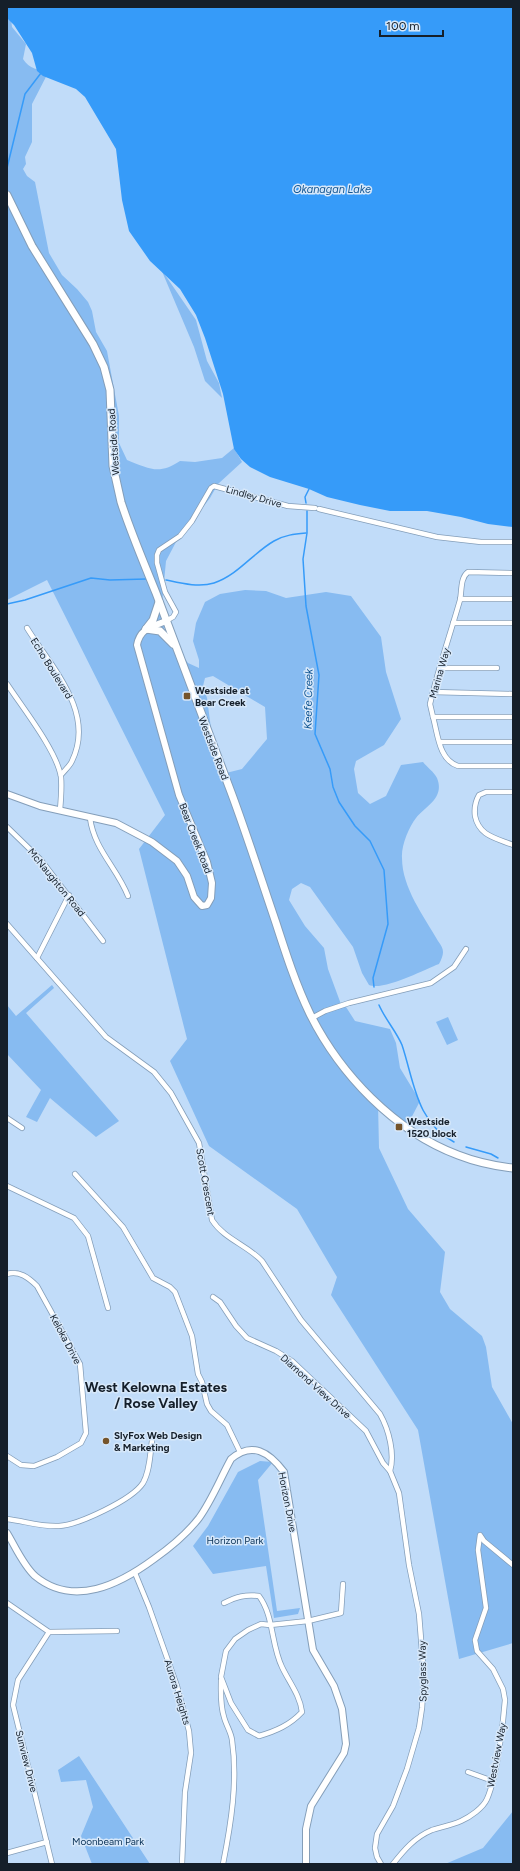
<svg xmlns="http://www.w3.org/2000/svg" width="520" height="1871" viewBox="0 0 520 1871" font-family="Figtree,sans-serif">
	<rect width="100%" height="100%" fill="#c1dcf9"/>
	<!-- green -->
	<g fill="#87bbf1" fill-rule="evenodd">
		<path d="M 7,15 L 11,19 L 12,27 L 26,44 L 23,59 C 29,69 39,70 49,71 L 32,104 L 32,142 L 25,157 L 26,164 L 23,169 L 27,176 L 35,182 L 49,253 L 62,275 L 77,289 L 88,302 L 92,311 L 96,332 L 107,351 L 119,416 L 119,443 L 127,460 C 150,469 159,475 180,461 L 195,462 L 222,458 L 234,448 L 242,462 L 218,484 L 210,498 L 176,542 L 166,561 L 161,614 L 165,632 L 188,663 L 199,668 L 199,660 L 193,641 L 196,623 L 205,602 L 220,594 L 245,590 L 266,591 L 286,598 L 326,592 L 351,596 L 381,637 L 386,672 L 401,719 L 384,745 L 356,761 L 354,769 L 358,793 L 370,804 L 386,796 L 401,765 L 423,762 C 427,767 434,772 437,778 C 445,798 426,806 416,818 C 409,827 401,846 402,858 C 402,888 424,916 438,941 C 445,950 444,954 439,964 C 423,970 384,991 369,985 L 362,973 L 353,947 L 310,887 L 301,883 L 292,889 L 289,900 L 305,926 L 324,948 L 328,969 L 342,1007 L 346,1007 L 355,1021 L 390,1029 L 396,1043 L 400,1068 L 420,1101 L 406,1128 L 378,1104 L 379,1148 L 408,1209 L 445,1252 L 440,1292 L 450,1309 L 482,1336 L 486,1347 L 492,1387 L 513,1424 L 513,1643 L 459,1659 L 418,1430 L 331,1295 L 337,1277 L 297,1209 L 209,1146 L 170,1061 L 187,1039 L 139,849 L 165,815 L 47,580 L 7,600 ZM 213,676 L 265,707 L 267,739 L 242,769 L 226,773 L 215,759 L 207,698 L 203,686 L 205,678 Z"/>
		<polygon points="161,269 196,320 207,361 219,383 222,398 205,381 194,347"/>
		<polygon points="52,985 54,988 26,1013 119,1121 96,1137 50,1098 37,1122 26,1117 41,1090 7,1054 7,1005 16,1016"/>
		<polygon points="448,1017 458,1040 447,1045 436,1022"/>
		<polygon points="260,1461 273,1462 258,1480 277,1611 300,1608 298,1614 274,1618 266,1566 213,1574 193,1546 208,1526 238,1472"/>
		<polygon points="79,1756 150,1864 92,1864 81,1836 93,1807 86,1780 61,1782 58,1770"/>
		<polygon points="513,1811 513,1864 445,1864 483,1848"/>
	</g>
	<!-- water -->
	<polygon fill="#369bf9" points="7,7 513,7 513,527 488,524 461,517 427,511 390,511 360,505 327,497 309,489 270,477 250,467 241,459 234,449 223,394 205,338 196,315 180,289 150,261 129,231 122,200 116,149 85,97 76,89 43,76 37,71 32,53 14,25 7,18"/>
	<g fill="none" stroke-linecap="round" stroke-linejoin="round">
		<!-- stream -->
		<g stroke="#369bf9" stroke-width="1.5">
			<polyline points="7,168 25,94 41,73"/>
			<polyline points="306,503 305,497 309,489"/>
			<polyline points="307,511 307,533 303,559 306,606 319,675 315,734 330,769 333,787 339,802 355,826 370,841 384,870 388,924 373,978 374,987"/>
			<path d="M 166,580 C 180,583 199,588 214,583 C 238,575 253,553 274,541 C 284,535 295,534 306,533"/>
			<polyline points="7,604 25,600 91,578 110,580 146,579"/>
			<path d="M 379,1005 C 385,1019 396,1031 402,1045 C 414,1081 416,1122 454,1142"/>
			<polyline points="466,1147 491,1154 498,1158"/>
		</g>
		<defs>
			<g id="minor">
				<polyline points="319,509 437,537 481,542 513,542"/>
				<path d="M 513,573 L 468,572 C 460,578 462,591 460,600 C 450,635 438,669 430,704 L 433,717 L 513,717"/>
				<polyline points="460,599 513,599"/>
				<polyline points="166,621 173,617 176,612 165,592 157,563 157,555 159,550 180,536 192,521 211,488 214,486 288,506 315,508"/>
				<polyline points="453,623 513,623"/>
				<path d="M 27,628 C 51,667 96,712 72,761 C 70,766 64,771 61,775"/>
				<polyline points="440,668 497,668"/>
				<path d="M 7,684 C 22,707 57,751 61,777 C 62,788 61,799 60,810"/>
				<polyline points="433,692 513,694"/>
				<path d="M 433,717 C 438,735 439,760 458,766 L 513,766"/>
				<polyline points="440,742 513,742"/>
				<path d="M 513,792 L 486,792 L 479,795 C 475,802 474,808 475,816 C 479,836 496,838 513,845"/>
				<path d="M 90,818 C 94,849 117,868 128,896"/>
				<polyline points="7,827 41,860 103,941"/>
				<path d="M 7,924 L 106,1037 L 154,1072 L 171,1093 L 199,1143 L 212,1220 C 224,1239 247,1245 262,1261 L 301,1320 L 380,1414 C 389,1430 395,1454 390,1471"/>
				<polyline points="37,958 69,895"/>
				<polyline points="312,1018 325,1011 349,1003 431,983 454,967 466,949"/>
				<polyline points="7,1118 22,1128"/>
				<polyline points="75,1174 123,1227 153,1278 170,1287 175,1292 192,1336 198,1374 202,1382 207,1404 211,1411 227,1425 240,1452"/>
				<polyline points="7,1186 74,1218 88,1236 108,1308"/>
				<path d="M 7,1274 C 19,1270 29,1278 37,1286 L 80,1364 L 86,1433 L 81,1443 L 57,1457 L 34,1466 L 21,1465 L 7,1456"/>
				<polyline points="213,1297 220,1302 236,1326 247,1338 276,1351 292,1361 366,1431 383,1463 390,1471 399,1493 409,1565 419,1614 424,1677 422,1708 419,1728 407,1769 393,1806 377,1834 375,1848 377,1857 381,1864"/>
				<path d="M 7,1519 C 24,1521 41,1527 59,1526 C 78,1525 132,1500 143,1483 C 150,1471 150,1454 152,1441"/>
				<polyline points="135,1573 149,1607 177,1686 189,1731 191,1753 185,1792 182,1864"/>
				<polyline points="7,1603 49,1632 117,1631"/>
				<path d="M 224,1603 C 236,1597 246,1594 259,1596 C 274,1616 271,1645 282,1667 C 289,1682 300,1695 302,1712 C 290,1725 276,1731 259,1736 L 248,1730 L 231,1703 L 221,1677 L 226,1651 L 235,1639 L 248,1630 L 261,1624 L 270,1625 L 308,1621 L 341,1613 L 343,1584"/>
				<polyline points="49,1632 18,1680 13,1705 52,1864"/>
				<path d="M 221,1680 C 221,1692 220,1705 224,1717 C 226,1725 231,1732 232,1740 C 238,1781 231,1824 223,1864"/>
				<polyline points="468,1772 493,1781"/>
				<polyline points="7,1853 47,1842"/>
				<path d="M 393,1864 C 404,1850 415,1837 432,1830 C 442,1827 452,1825 461,1821 C 470,1817 483,1808 487,1799 C 497,1776 503,1726 505,1700 L 503,1689 L 493,1669 L 477,1651 L 475,1640 L 486,1608 L 478,1550 L 480,1535 L 484,1541 L 513,1565"/>
			</g>
			<g id="tertiary">
				<path d="M 7,794 L 40,806 L 116,823 L 152,842 L 177,861 L 187,876 L 194,897 L 202,906 L 207,905 L 211,898 L 212,883 L 207,862 L 179,795 L 137,645 C 140,628 152,627 166,621"/>
				<path d="M 7,1533 C 15,1546 23,1565 35,1576 C 74,1608 120,1584 154,1559 C 171,1547 186,1535 199,1518 C 212,1500 220,1479 231,1459 C 252,1441 269,1452 284,1472 L 313,1650 L 334,1686 L 342,1709 L 346,1744 L 344,1753 L 311,1806 L 306,1829 L 306,1864"/>
			</g>
			<g id="secondary">
				<path d="M 7,195 L 32,246 L 93,344 L 104,367 L 110,390 L 113,466 L 121,502 C 131,533 144,563 156,593 C 181,659 206,726 231,792 C 247,835 261,879 276,923 C 286,954 296,985 310,1014 C 340,1074 394,1131 458,1155 C 476,1162 494,1166 513,1168"/>
				<polyline points="146,629 160,631 173,644"/>
				<polyline points="146,629 153,620 159,602"/>
			</g>
		</defs>
		<!-- minor casing -->
		<use href="#minor" stroke="#849eb9" stroke-width="6"/>
		<!-- tertiary casing -->
		<use href="#tertiary" stroke="#849eb9" stroke-width="8"/>
		<!-- secondary casing -->
		<use href="#secondary" stroke="#849eb9" stroke-width="9"/>
		<!-- minor -->
		<use href="#minor" stroke="#fff" stroke-width="4.5"/>
		<!-- tertiary -->
		<use href="#tertiary" stroke="#fff" stroke-width="6"/>
		<!-- secondary -->
		<use href="#secondary" stroke="#fff" stroke-width="7"/>
	</g>
	<!-- markers -->
	<g fill="#75542b" stroke="#d7e8fa" stroke-width="1.5">
		<rect x="183" y="692" width="8" height="8" rx="2"/>
		<rect x="395" y="1123" width="8" height="8" rx="2"/>
		<circle cx="106" cy="1441" r="4"/>
	</g>
	<g text-anchor="middle" stroke-width="3" stroke-linejoin="round" paint-order="stroke">
		<!-- street labels -->
		<g font-size="10" fill="#151f2a" stroke="#d7e8fa">
			<text transform="translate(113 442) rotate(-94)" y="4">Westside Road</text>
			<text transform="translate(254 496) rotate(16)" y="4">Lindley Drive</text>
			<text transform="translate(52 668) rotate(58)" y="4">Echo Boulevard</text>
			<text transform="translate(439 673) rotate(-74)" y="4">Marina Way</text>
			<text transform="translate(214 748) rotate(69)" y="4">Westside Road</text>
			<text transform="translate(196 838) rotate(69)" y="4">Bear Creek Road</text>
			<text transform="translate(57 882) rotate(51)" y="4">McNaughton Road</text>
			<text transform="translate(206 1182) rotate(80)" y="4">Scott Crescent</text>
			<text transform="translate(66 1339) rotate(62)" y="4">Keloka Drive</text>
			<text transform="translate(316 1386) rotate(42)" y="4">Diamond View Drive</text>
			<text transform="translate(288 1502) rotate(79)" y="4">Horizon Drive</text>
			<text transform="translate(422 1671) rotate(-91)" y="4">Spyglass Way</text>
			<text transform="translate(178 1692) rotate(73)" y="4">Aurora Heights</text>
			<text transform="translate(496 1755) rotate(-79)" y="4">Westview Way</text>
			<text transform="translate(27 1761) rotate(76)" y="4">Sunview Drive</text>
		</g>
		<!-- poi labels -->
		<g font-size="10" font-weight="bold" fill="#151f2a" stroke="#d7e8fa" text-anchor="start">
			<text x="195" y="694">Westside at<tspan x="195" dy="12">Bear Creek</tspan></text>
			<text x="407" y="1125">Westside<tspan x="407" dy="12">1520 block</tspan></text>
			<text x="114" y="1439">SlyFox Web Design<tspan x="114" dy="12">&amp; Marketing</tspan></text>
		</g>
		<!-- park labels -->
		<g font-size="10" fill="#083055" stroke="#d7e8fa">
			<text x="235" y="1544">Horizon Park</text>
			<text x="108" y="1845">Moonbeam Park</text>
		</g>
		<!-- water labels -->
		<g font-size="11" font-style="italic" fill="#115592" stroke="#d7e8fa">
			<text x="332" y="193">Okanagan Lake</text>
			<text transform="translate(308 699) rotate(-89)" y="4">Keefe Creek</text>
		</g>
		<!-- district labels -->
		<g font-size="14" font-weight="bold" fill="#151f2a" stroke="#d7e8fa">
			<text x="156" y="1392">West Kelowna Estates<tspan x="156" dy="16">/ Rose Valley</tspan></text>
		</g>
	</g>
	<!-- border -->
	<rect width="520" height="1871" fill="none" stroke="#151f2a" stroke-width="16"/>
	<!-- scale -->
	<path d="M380 30v6h63v-6" fill="none" stroke="#151f2a" stroke-width="2"/>
	<text x="386" y="30" font-size="12" fill="#151f2a" stroke="#d7e8fa" stroke-width="3" paint-order="stroke">100 m</text>
</svg>
